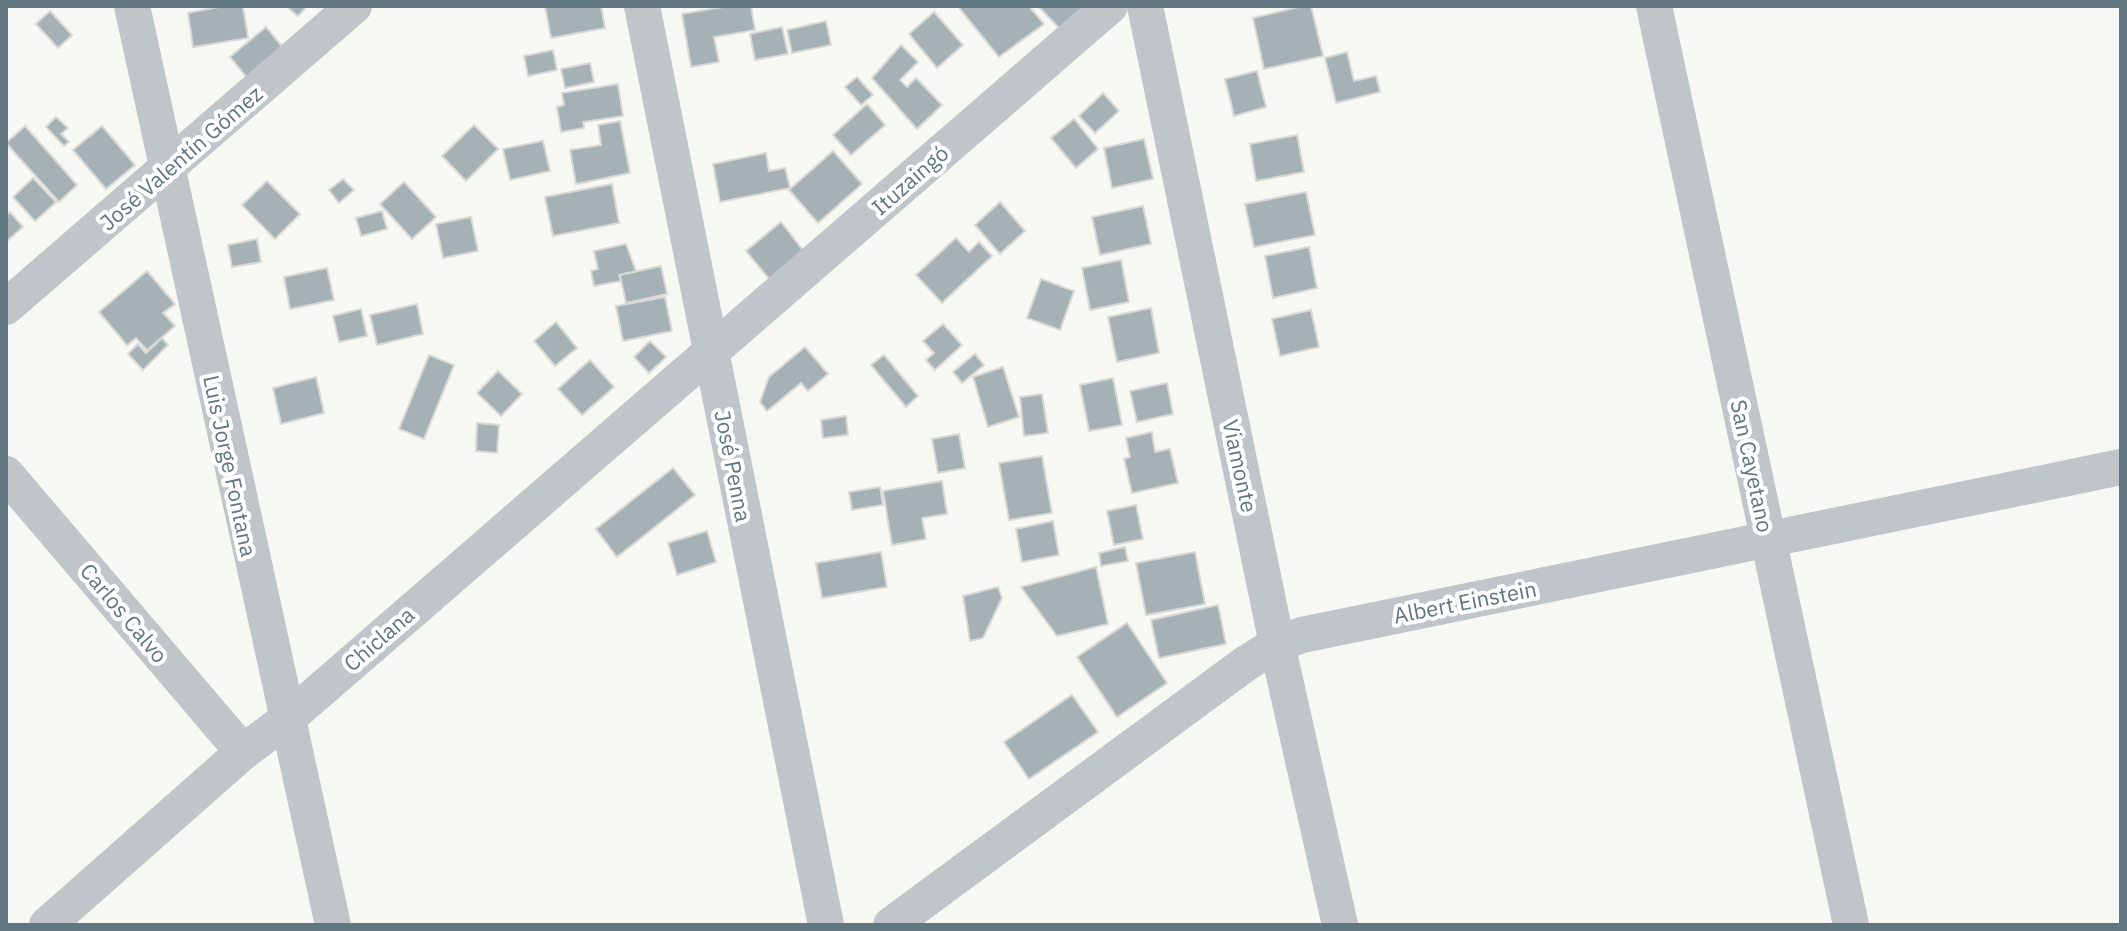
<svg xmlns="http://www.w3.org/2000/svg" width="2127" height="931" viewBox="0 0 2127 931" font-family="'IBM Plex Sans',sans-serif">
	<rect width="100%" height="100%" fill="#f7f7f3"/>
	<!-- building -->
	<g fill="#a6b1b6" stroke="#d8d8d6" stroke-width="2">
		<polygon points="224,6 243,6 248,38 193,47 188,13"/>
		<polygon points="286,6 307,6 298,16"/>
		<polygon points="545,6 601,6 605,28 551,38"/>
		<polygon points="729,6 751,6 755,30 714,37 719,62 691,67 682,14"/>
		<polygon points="962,6 1029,6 1044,24 999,57 959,8"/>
		<polygon points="1038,6 1081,6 1084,9 1062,31"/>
		<polygon points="1303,6 1311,6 1323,56 1264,69 1253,18"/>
		<polygon points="50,11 72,35 58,48 36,24"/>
		<polygon points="934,12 963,45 937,68 909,34"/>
		<polygon points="826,21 831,45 792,53 787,30"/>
		<polygon points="266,27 285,50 249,80 230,57"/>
		<polygon points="782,27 788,54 755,60 750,34"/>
		<polygon points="901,45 918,62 900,80 907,87 916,78 942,105 917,129 872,78"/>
		<polygon points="553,50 557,70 528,76 524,56"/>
		<polygon points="1347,52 1354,81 1376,76 1380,92 1336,103 1325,58"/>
		<polygon points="590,63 594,82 565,88 561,69"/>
		<polygon points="1257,71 1266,107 1234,116 1225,79"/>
		<polygon points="857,77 873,95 861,105 845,87"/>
		<polygon points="618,84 623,116 583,122 584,128 561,132 557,107 564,105 562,93"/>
		<polygon points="1103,93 1119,111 1095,133 1079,116"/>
		<polygon points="867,104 885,125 851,155 833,135"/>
		<polygon points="56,117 68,128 61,134 69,142 64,146 46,127"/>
		<polygon points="1074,119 1098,149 1076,168 1051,138"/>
		<polygon points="620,121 630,173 576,184 570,150 601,145 598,125"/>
		<polygon points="474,125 498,149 466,181 442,156"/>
		<polygon points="25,126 77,185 59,202 6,143"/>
		<polygon points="102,126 135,165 106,189 73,150"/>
		<polygon points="1297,135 1304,172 1256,181 1250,144"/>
		<polygon points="1144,139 1153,179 1112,188 1104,148"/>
		<polygon points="543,141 550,171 510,180 503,149"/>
		<polygon points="833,151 862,184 818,223 789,190"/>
		<polygon points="766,153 769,171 785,168 790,188 720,202 713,164"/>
		<polygon points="33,178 56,202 35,221 13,197"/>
		<polygon points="343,179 354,190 339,203 329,190"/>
		<polygon points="267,181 300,214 275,239 242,205"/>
		<polygon points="404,182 436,217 412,239 380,204"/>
		<polygon points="612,184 619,223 553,236 545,197"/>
		<polygon points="1306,192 1315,235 1254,247 1245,204"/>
		<polygon points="1000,202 1025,231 1000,254 975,225"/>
		<polygon points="1143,206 1151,244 1100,255 1092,217"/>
		<polygon points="382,211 387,229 361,236 356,218"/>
		<polygon points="10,212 23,227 6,242 6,216"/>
		<polygon points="471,217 478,251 443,258 436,224"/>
		<polygon points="781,222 805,253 771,281 746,251"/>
		<polygon points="956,238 969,252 979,242 992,256 942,303 916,275"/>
		<polygon points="257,239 261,262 232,267 228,245"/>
		<polygon points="626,244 636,271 619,275 621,281 594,286 591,271 598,269 594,251"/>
		<polygon points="1309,247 1317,288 1273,298 1265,256"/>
		<polygon points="1121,260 1129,302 1090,310 1082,268"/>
		<polygon points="661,266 667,294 626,303 620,275"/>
		<polygon points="327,268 334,300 290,309 284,277"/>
		<polygon points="147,271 175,304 163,313 175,326 147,350 136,338 127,345 99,312"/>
		<polygon points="1041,279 1074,291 1060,330 1027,318"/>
		<polygon points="665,297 672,331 623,341 616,306"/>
		<polygon points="417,304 423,334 377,345 370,315"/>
		<polygon points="1151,308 1159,353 1117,362 1108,317"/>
		<polygon points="361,309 367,336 339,342 333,316"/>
		<polygon points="1311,310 1319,347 1280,356 1272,319"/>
		<polygon points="556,322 577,348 555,366 534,341"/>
		<polygon points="943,324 962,345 935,370 926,360 934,353 923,341"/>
		<polygon points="162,338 168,345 143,370 128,354 138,344 146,353"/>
		<polygon points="650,341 666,357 649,373 634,357"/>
		<polygon points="805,347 828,374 808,391 801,383 767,411 760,402 769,377"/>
		<polygon points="975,354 984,365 962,383 953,372"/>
		<polygon points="429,355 454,365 424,439 399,429"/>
		<polygon points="884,355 918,396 906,407 871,365"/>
		<polygon points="590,360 614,387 582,415 558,389"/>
		<polygon points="1003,367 1019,417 988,427 973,377"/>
		<polygon points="498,371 522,394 501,416 477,393"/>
		<polygon points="316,377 324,413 281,424 273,388"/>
		<polygon points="1113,378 1122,425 1089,431 1080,385"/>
		<polygon points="1167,383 1173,414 1137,422 1130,391"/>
		<polygon points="1042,394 1048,433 1024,436 1020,397"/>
		<polygon points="846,416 848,435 823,438 821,420"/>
		<polygon points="477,423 499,425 497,453 476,451"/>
		<polygon points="1152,432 1155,452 1170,449 1178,483 1132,493 1124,459 1130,457 1126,438"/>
		<polygon points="959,434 965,468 938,473 932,439"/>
		<polygon points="1042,456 1052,513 1009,520 999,463"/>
		<polygon points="673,468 695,495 617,557 596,529"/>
		<polygon points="942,481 947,514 922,518 926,539 892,545 883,491"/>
		<polygon points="880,487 883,505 852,510 849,492"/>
		<polygon points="1136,505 1143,539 1114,545 1107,511"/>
		<polygon points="1053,521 1059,555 1022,562 1016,529"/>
		<polygon points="707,531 716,562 677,575 668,543"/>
		<polygon points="1125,547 1128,561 1101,566 1099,553"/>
		<polygon points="881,552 887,587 822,598 816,563"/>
		<polygon points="1195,552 1205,604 1146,615 1136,563"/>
		<polygon points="1096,567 1108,624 1057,636 1021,587"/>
		<polygon points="998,587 1002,598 983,638 970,641 963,596"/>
		<polygon points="1218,605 1226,644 1159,658 1151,620"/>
		<polygon points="1127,623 1167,683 1117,717 1077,657"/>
		<polygon points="1072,695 1098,732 1029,779 1004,742"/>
	</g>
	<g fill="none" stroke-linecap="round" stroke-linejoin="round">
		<!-- minor -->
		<g stroke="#bfc5c8" stroke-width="36">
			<polyline points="132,6 333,925"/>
			<polyline points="642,6 826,925"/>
			<polyline points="1145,6 1277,644 1340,925"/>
			<polyline points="1654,6 1851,925"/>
			<polyline points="6,307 354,6"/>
			<polyline points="6,474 243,752"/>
			<polyline points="47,925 243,752 286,720 1110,6"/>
			<polyline points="891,925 1245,664 1277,644 1302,635 2121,467"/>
		</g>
	</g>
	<g text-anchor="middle" stroke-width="8" stroke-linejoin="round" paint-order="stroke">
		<!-- street labels -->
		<g font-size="22" fill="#607680" stroke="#fff">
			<text transform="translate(181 158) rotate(-41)" y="8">José Valentín Gómez</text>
			<text transform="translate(910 180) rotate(-41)" y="8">Ituzaingó</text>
			<text transform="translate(230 466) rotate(78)" y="8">Luis Jorge Fontana</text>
			<text transform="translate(733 466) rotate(79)" y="8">José Penna</text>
			<text transform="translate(1240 466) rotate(78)" y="8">Viamonte</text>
			<text transform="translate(1752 466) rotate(78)" y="8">San Cayetano</text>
			<text transform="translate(1465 602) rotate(-11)" y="8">Albert Einstein</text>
			<text transform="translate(124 613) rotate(50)" y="8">Carlos Calvo</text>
			<text transform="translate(379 639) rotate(-41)" y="8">Chiclana</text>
		</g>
	</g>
	<!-- border -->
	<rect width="2127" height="931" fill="none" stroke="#607680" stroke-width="16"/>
</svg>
